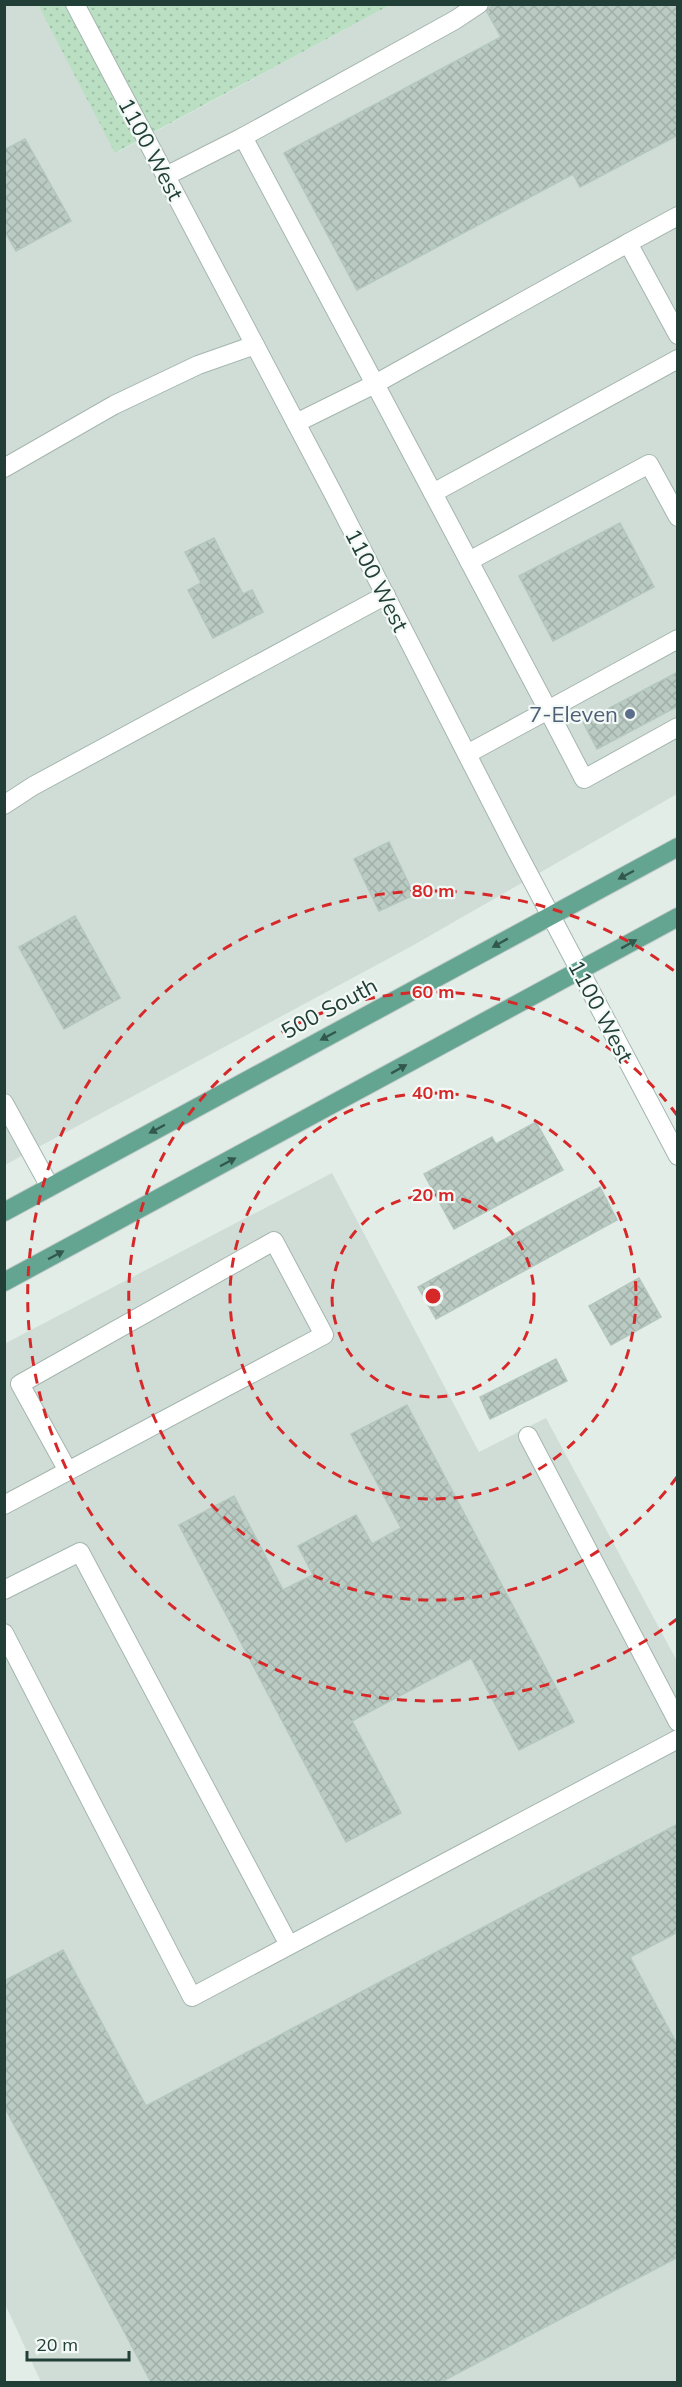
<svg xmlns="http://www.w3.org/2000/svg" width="682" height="2387" viewBox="0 0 682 2387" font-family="Mulish,sans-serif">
	<defs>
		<pattern id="grass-dots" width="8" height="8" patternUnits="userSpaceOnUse" patternTransform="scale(1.5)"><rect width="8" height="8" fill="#badfc2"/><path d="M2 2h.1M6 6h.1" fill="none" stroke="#a0c0a7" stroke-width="1.8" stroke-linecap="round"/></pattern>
		<pattern id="building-cross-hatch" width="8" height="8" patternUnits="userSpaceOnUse" patternTransform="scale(1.5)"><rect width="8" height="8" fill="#bacbc3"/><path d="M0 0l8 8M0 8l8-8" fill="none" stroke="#a0afa8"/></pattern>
	</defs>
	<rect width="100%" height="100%" fill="#e2ede8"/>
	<!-- built -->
	<g fill="#d0ddd7">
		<polygon points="5,5 38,5 116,153 390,5 677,5 677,794 412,946 5,1165"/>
		<polygon points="332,1173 479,1452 546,1418 677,1661 677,2382 41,2382 4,2302 4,1344"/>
	</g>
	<!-- grass -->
	<polygon fill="url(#grass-dots)" points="38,5 390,5 115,153"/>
	<!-- building -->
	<g fill="url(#building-cross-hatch)" stroke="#b4c7be" stroke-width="1.5">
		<polygon points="496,4 678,4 678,135 580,187 573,174 357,290 284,153 501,37 486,10"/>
		<polygon points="25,139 71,221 16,251 4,230 4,150"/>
		<polygon points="620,523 654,587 553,641 519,576"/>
		<polygon points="214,538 243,594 252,590 263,612 213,638 188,590 201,583 185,552"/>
		<polygon points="678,672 678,706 597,749 583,722"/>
		<polygon points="389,842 414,895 379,911 354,859"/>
		<polygon points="75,916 120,998 64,1029 19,947"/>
		<polygon points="536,1122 563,1170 454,1229 424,1174 492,1137 496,1144"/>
		<polygon points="600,1187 617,1220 436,1319 418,1287"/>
		<polygon points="639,1278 661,1317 611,1345 589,1306"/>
		<polygon points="556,1359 567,1381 490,1419 480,1397"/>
		<polygon points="407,1405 574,1722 519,1750 471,1658 352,1721 401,1813 346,1842 179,1525 234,1496 283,1590 313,1575 298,1546 356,1515 372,1544 401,1528 351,1434"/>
		<polygon points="678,1824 678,1932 630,1957 678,2046 678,2257 441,2382 151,2382 4,2106 4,1981 63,1950 146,2106"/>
	</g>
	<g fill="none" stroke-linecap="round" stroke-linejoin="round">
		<defs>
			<g id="minor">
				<polyline points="75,4 334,495 516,850 678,1156"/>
				<polyline points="243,137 455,20 479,4"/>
				<polyline points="166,176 243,137 375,384 628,243 678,335"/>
				<polyline points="628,243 678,216"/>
				<polyline points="296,423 375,384 469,561"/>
				<polyline points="4,468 114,405 198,365 255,345"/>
				<polyline points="433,493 678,359"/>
				<polyline points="678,517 649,464 469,561 548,710 678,639"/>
				<polyline points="467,754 548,710 584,779 678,727"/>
				<polyline points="4,805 33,786 386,595"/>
				<polyline points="4,1103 50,1187"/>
				<polyline points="528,1436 678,1722"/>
				<polyline points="4,1505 324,1335 274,1241 20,1384 68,1471"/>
				<polyline points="4,1590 80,1552 289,1945"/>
				<polyline points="4,1633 192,1997 678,1739"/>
			</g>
			<g id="major">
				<polyline points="4,1212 678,847"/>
				<polyline points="4,1282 678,917"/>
			</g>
		</defs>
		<!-- minor casing -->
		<use href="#minor" stroke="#a4b5af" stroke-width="20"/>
		<!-- major casing -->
		<use href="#major" stroke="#c1c9c7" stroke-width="20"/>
		<!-- minor -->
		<use href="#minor" stroke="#fff" stroke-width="18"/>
		<!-- major -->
		<use href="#major" stroke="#64a592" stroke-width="18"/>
	</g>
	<!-- one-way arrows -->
	<defs><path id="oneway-solid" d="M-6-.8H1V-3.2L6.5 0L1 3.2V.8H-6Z" transform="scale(1.5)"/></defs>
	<g fill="#32584d">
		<use href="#oneway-solid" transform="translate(626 875) rotate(152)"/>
		<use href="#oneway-solid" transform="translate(500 943) rotate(151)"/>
		<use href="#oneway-solid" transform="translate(629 944) rotate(-29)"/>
		<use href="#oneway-solid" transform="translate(328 1036) rotate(152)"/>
		<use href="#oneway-solid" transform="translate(399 1069) rotate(-29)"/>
		<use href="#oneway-solid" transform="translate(157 1129) rotate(152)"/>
		<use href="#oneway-solid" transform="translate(228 1162) rotate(-28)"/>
		<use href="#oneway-solid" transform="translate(56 1255) rotate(-28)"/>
	</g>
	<!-- distance rings -->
	<g fill="none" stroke="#d62828" stroke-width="3" stroke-dasharray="10 8">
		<circle cx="433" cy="1296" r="101"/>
		<circle cx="433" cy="1296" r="203"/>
		<path d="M677 1477A304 304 0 1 1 677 1115"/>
		<path d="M677 1619A405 405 0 1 1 677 973"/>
	</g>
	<!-- markers -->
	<circle fill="#5c6f8a" stroke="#f3f9f6" stroke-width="2" cx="630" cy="714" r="6"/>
	<g text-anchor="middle" stroke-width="4.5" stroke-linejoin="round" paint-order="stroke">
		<!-- street labels -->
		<g font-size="22" fill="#213f36" stroke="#f3f9f6">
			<text transform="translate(151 149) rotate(62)" y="8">1100 West</text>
			<text transform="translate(377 580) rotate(63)" y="8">1100 West</text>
			<text transform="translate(329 1008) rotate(-28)" y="8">500 South</text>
			<text transform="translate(601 1011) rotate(62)" y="8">1100 West</text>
		</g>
		<!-- service labels -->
		<g font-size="22" fill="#4e5e75" stroke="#f3f9f6" text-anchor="end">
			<text x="618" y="722">7-Eleven</text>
		</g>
	</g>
	<circle cx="433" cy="1296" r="9" fill="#d62828" stroke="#f3f9f6" stroke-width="3"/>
	<g font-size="18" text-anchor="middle" font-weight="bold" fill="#d62828" stroke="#f3f9f6" stroke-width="4.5" stroke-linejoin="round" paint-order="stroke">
		<text x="433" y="897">80 m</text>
		<text x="433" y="998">60 m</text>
		<text x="433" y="1099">40 m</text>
		<text x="433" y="1201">20 m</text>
	</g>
	<!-- border -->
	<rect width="682" height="2387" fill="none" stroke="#213f36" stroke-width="12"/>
	<!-- scale -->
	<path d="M27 2351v9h102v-9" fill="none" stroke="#213f36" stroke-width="3"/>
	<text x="36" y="2351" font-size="18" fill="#213f36" stroke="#f3f9f6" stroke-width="4.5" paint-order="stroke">20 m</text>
</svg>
